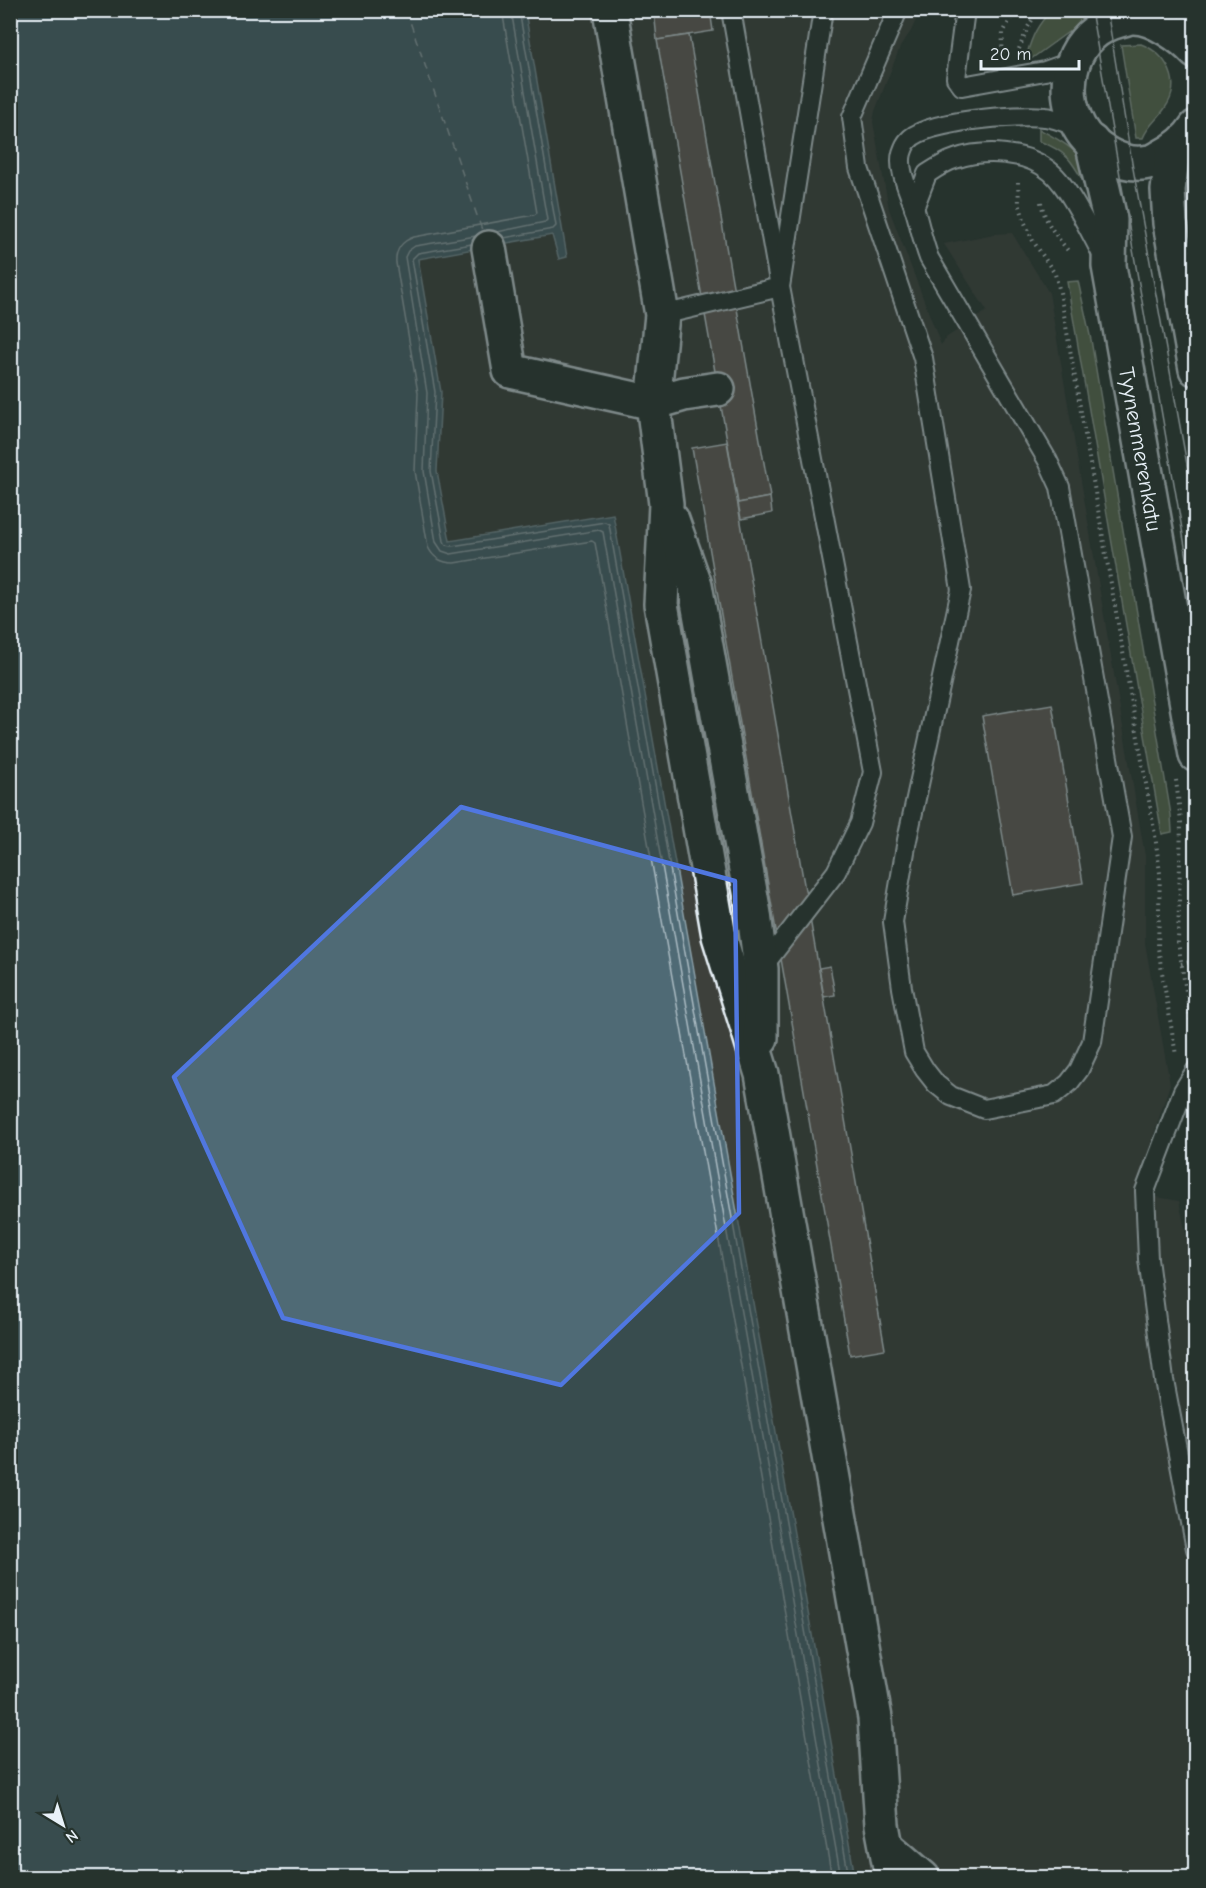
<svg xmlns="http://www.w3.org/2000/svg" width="1206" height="1888" viewBox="0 0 1206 1888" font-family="'Comic Neue',sans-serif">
	<rect width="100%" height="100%" fill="#26332d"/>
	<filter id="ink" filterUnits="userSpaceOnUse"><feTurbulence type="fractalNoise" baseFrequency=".0167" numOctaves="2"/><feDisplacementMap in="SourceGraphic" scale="12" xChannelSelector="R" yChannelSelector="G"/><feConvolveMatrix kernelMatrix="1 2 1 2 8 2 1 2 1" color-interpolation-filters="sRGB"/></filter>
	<g filter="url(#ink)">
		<!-- built -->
		<polygon fill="#3c413b" points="525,11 920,11 911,31 900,47 875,111 873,122 889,209 941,345 947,337 987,311 944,244 994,234 1012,233 1049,293 1145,856 1145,943 1170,1084 1135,1193 1179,1201 1196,1281 1195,1877 855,1877 613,515 450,541 437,471 441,392 418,259 489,248 552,235 559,259"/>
		<!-- green -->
		<g fill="#627152" stroke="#a5b1a5" stroke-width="1.5">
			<path d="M 1051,11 L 1080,11 L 1082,22 L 1031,59 L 1027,54 C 1032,36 1038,24 1051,11 Z"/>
			<path d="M 1141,44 C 1167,54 1183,83 1165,108 C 1158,119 1148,125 1143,138 L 1136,138 L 1121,45 Z"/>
			<path d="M 1039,129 C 1052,136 1078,149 1085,164 C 1088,170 1087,181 1087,188 C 1072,161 1068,152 1039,141 Z"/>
			<polygon points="1078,281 1091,340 1171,815 1172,832 1162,834 1067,282"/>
		</g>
		<!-- water -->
		<polygon fill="#4f6a74" stroke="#8ca0a9" stroke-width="1.5" points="11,11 525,11 567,257 559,259 552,235 418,259 441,392 437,471 450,541 613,514 855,1877 11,1878"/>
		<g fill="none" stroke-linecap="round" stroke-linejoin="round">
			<!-- shore -->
			<g stroke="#abbbc3" stroke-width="1.5">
				<path d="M 502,10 L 537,213 L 534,215 L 414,237 C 402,241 395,250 396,263 L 418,393 L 415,471 L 428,547 C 433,558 442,563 454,563 L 592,541 L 595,543 L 832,1878"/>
				<polyline points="497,232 545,222 547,220 511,10"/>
				<polyline points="476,236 415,246 408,251 405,257 427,393 424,471 436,542 442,551 451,554 599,530 603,532 841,1878"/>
				<polyline points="504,238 553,229 556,226 519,10"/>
				<polyline points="472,244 418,253 412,259 435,392 431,471 444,541 446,545 452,546 605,522 609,524 849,1878"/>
			</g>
			<!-- ferry -->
			<polyline stroke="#abbbc3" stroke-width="1.5" stroke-dasharray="8 6" stroke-linecap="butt" points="406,10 483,233"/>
		</g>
		<!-- building -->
		<g fill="#70635d" stroke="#e8f1f8" stroke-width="1.5">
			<polygon points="654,10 710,10 713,31 657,40"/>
			<polygon points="689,35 770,497 738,503 657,40"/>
			<polygon points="727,442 885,1349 850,1355 692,448"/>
			<polygon points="770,497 772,513 741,519 738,503"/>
			<polygon points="1052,704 1083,883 1013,895 982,716"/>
			<polygon points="830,966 835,995 824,997 819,968"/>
		</g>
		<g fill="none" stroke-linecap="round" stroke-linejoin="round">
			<defs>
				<g id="lane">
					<path d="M 898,10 L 852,117 L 859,168 L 923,358 L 961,590 L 907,840 L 893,922 L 902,988 L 914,1052 L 925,1070 L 936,1084 L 951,1096 L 984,1109 L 1054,1095 L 1069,1083 L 1079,1070 L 1092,1042 L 1122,837 L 1060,487 L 1048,461 L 929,258 C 923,242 920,227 915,210 C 911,195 897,170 902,153 C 903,150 905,144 908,141 C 924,120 1019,114 1045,117 C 1057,118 1068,124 1079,128"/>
					<polyline points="965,10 956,78 962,86 1045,71 1073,61"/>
					<path d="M 914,208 L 927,174 C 936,168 945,162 955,159 C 985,149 1027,151 1051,172 C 1070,188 1092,236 1104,258"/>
					<polyline points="662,315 780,287 731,10"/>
					<polyline points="761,969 836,872 860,823 873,772 780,287 823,10"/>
					<polyline points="1196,1070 1183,1091 1145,1191 1148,1259 1164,1380 1196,1549"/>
				</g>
				<g id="street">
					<polyline points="610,10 662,315 653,403 666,504 661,604 719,936 762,1074 875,1718 882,1825 892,1878"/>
					<polyline points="489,248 510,371 653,403 684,394 718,389"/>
					<polyline points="672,520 695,585 754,914 761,969 761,1038"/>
					<polyline points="887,1847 923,1878"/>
				</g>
				<g id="secondary">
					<polyline points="1195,10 1196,15"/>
					<path d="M 1196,52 C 1182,37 1154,17 1133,17 C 1129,17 1124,19 1120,20 C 1072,32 1057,86 1079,127 C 1091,149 1124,168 1149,162 C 1153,162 1158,159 1161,157 C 1175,150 1188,140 1196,127"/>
					<polyline points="1092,142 1110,219 1109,266 1196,755"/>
					<polyline points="1173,151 1168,190 1170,223 1196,369"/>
				</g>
			</defs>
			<!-- lane casing -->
			<use href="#lane" stroke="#e8f1f8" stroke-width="22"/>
			<!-- street casing -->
			<use href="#street" stroke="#e8f1f8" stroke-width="38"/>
			<!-- secondary casing -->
			<use href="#secondary" stroke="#e8f1f8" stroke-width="38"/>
			<!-- path -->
			<g stroke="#e8f1f8" stroke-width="4" stroke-dasharray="1.5 4.5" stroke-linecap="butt">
				<polyline points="1019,49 1028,27 1038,10"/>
				<polyline points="1002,53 1003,33 1015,10"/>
				<polyline points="1018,182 1019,203 1025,223 1033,241 1055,274 1060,292 1155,835 1160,873 1158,948 1176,1055"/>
				<path d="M 1041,202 C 1045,223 1056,235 1069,252"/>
				<polyline points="1176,780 1181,822 1178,942 1195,1047"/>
				<polyline points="1181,964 1196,961"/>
				<polyline points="1192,1142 1196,1162"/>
				<polyline points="1189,1374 1193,1374 1196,1370"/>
			</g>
			<!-- lane -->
			<use href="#lane" stroke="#26332d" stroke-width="18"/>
			<!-- street -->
			<use href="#street" stroke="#26332d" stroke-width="33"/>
			<!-- secondary -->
			<use href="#secondary" stroke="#26332d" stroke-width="33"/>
			<!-- tram -->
			<g stroke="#e8f1f8" stroke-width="1.5">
				<polyline points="1091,10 1196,609"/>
				<polyline points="1107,10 1132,163 1196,514"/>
			</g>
		</g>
	</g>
	<!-- marked area -->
	<path d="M0 0H1206V1888H0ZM 461,807 L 735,881 L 739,1213 L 561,1385 L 283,1318 L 174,1077 Z" fill="#26332d" fill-opacity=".55" fill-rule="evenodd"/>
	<path fill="none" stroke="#5077e0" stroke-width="4.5" stroke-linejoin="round" d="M 461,807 L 735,881 L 739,1213 L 561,1385 L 283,1318 L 174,1077 Z"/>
	<g text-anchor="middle" stroke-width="4.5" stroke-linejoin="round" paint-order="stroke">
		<!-- street labels -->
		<g font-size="22" fill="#e8f1f8" stroke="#26332d">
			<text transform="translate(1141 449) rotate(80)" y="8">Tyynenmerenkatu</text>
		</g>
	</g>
	<!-- margin -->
	<rect width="1206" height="1888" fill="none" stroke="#26332d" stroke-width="36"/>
	<rect x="18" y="18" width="1170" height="1852" fill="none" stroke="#e8f1f8" stroke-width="2" filter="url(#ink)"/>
	<!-- north arrow -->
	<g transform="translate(63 1825) rotate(142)" stroke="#26332d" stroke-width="4.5" paint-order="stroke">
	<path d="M0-4.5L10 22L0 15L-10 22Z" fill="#e8f1f8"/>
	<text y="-9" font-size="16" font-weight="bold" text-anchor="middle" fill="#e8f1f8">N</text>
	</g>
	<!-- scale -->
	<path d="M981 60v9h98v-9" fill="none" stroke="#e8f1f8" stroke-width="3"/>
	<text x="990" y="60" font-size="18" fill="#e8f1f8" stroke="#26332d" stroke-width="4.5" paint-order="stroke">20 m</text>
</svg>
